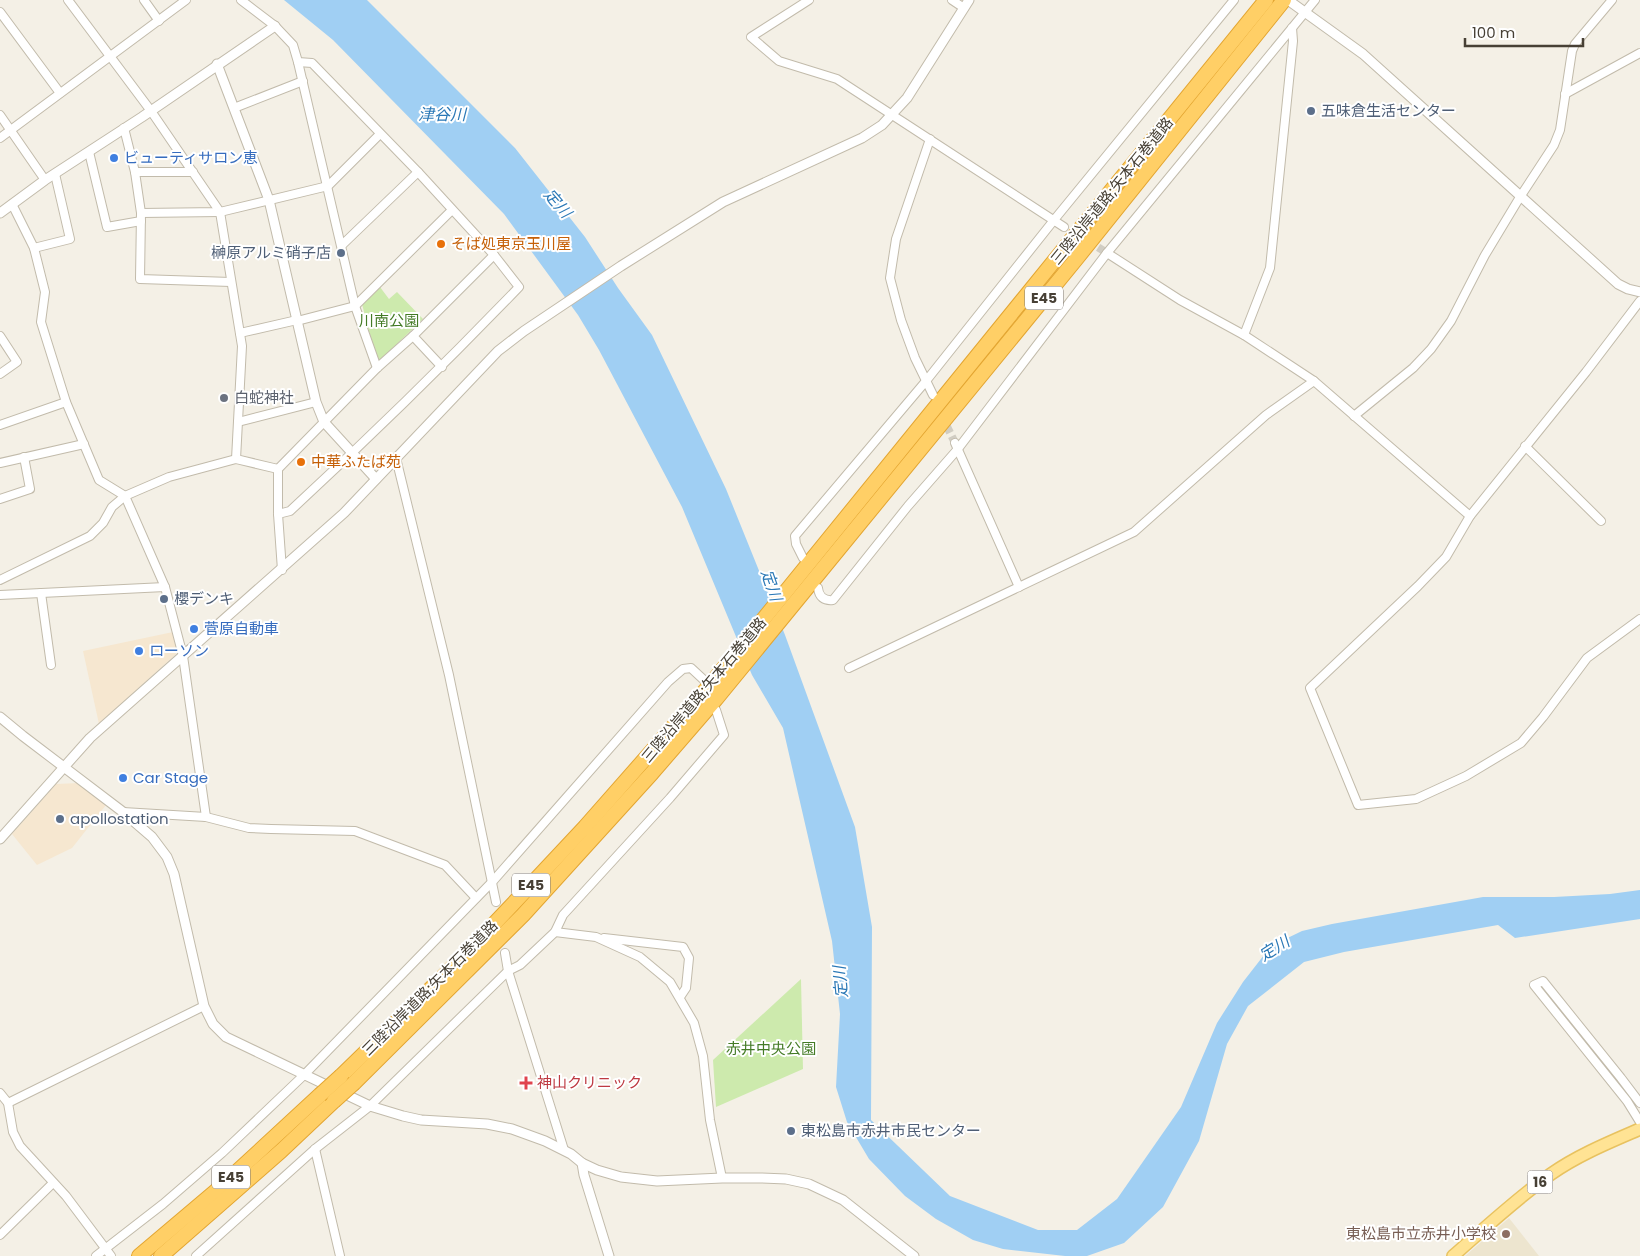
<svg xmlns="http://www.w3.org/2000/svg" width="1640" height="1256" viewBox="0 0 1640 1256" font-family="Poppins,'Noto Sans JP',sans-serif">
	<rect width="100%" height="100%" fill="#f4f0e6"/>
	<!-- commercial -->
	<g fill="#f6e7d0">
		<polygon points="173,632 178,647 176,654 99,724 83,651"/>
		<polygon points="79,783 106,805 72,848 37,865 12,834 56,784"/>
	</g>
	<!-- education -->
	<polygon fill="#ede5cf" points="1509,1218 1539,1256 1465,1256"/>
	<!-- green -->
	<g fill="#cdeaad">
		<polygon points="380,287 389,299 397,292 423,319 377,363 362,304"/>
		<polygon points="801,979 803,1069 716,1107 713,1060"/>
	</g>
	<!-- water -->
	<polygon fill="#a0cff3" points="284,0 367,0 515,148 585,237 618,288 652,335 726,489 785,635 855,827 872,927 871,1120 950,1196 1038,1230 1077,1230 1117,1199 1181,1107 1217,1023 1243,982 1271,946 1302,931 1332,924 1483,897 1554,897 1610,894 1640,890 1640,919 1515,938 1498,925 1344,952 1304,962 1248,1006 1227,1044 1199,1141 1163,1207 1124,1243 1087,1256 1065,1256 1003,1249 973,1240 936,1219 905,1196 869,1159 847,1122 836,1087 840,1014 832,941 783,728 752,675 682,507 599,350 578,315 504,214 333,40"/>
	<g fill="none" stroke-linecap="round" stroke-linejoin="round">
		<!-- minor-tunnel -->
		<g stroke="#d1cdc3" stroke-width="8" stroke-dasharray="8 4" stroke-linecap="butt">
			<polyline points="1088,241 1107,253"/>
			<polyline points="936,404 955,443"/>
		</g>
		<defs>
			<g id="minor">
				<polyline points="68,0 151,111 220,212 242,346 236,459"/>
				<polyline points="144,0 159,21"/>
				<path d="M 241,0 L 275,26 L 293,45 L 298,62 L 312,63 L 418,172 L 494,255 L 519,287 C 445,364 368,439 290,511 L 278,514"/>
				<polyline points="809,0 751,37 779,61 837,79 1064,227"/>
				<polyline points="952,0 964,8"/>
				<polyline points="0,12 60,93"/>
				<polyline points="298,62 355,306 377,368"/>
				<polyline points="1565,94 1640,53"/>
				<polyline points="234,108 303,81"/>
				<polyline points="0,115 45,180"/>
				<polyline points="124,128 135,172 141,213 140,279 231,282"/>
				<polyline points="0,138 186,0"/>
				<polyline points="930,139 896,239 890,278 901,320 915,358 933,395"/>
				<polyline points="89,152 107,227 141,221"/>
				<polyline points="135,172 193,172"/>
				<polyline points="12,204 34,248 45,292 41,322 66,402 99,480 125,496 165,587 183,656 206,817"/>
				<polyline points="141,213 220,212 328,186 380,134"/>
				<polyline points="342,245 418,172"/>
				<polyline points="34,248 70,239 55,174"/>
				<polyline points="1107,253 1180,300 1244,335 1314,381 1470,516"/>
				<polyline points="1640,301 1586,372 1470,516 1446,557 1418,586 1310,688 1358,805 1416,799 1466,776 1521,743 1543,717 1587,658 1640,619"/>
				<polyline points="297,321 355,306 452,210"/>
				<polyline points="240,333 297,320"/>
				<polyline points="1244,335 1270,268 1293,41 1292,28"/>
				<polyline points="0,336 17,362 0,374"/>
				<polyline points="413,336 442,367"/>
				<polyline points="1354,416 1413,368 1431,349 1451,321 1485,255 1520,197 1554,145 1560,130 1572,51 1575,44 1612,0"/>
				<polyline points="238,422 316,402"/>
				<polyline points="0,425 66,402"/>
				<polyline points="955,443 1019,587"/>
				<polyline points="1525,446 1601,521"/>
				<polyline points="396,458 449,675 496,902"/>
				<polyline points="0,463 84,444"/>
				<polyline points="0,499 30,489 24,457"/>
				<polyline points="803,558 796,544 795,536 926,381 1054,220 1234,0"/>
				<polyline points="282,570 278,514 278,469 377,368 413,336 494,255"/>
				<polyline points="0,580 90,536 103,523 112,507 125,496 169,477 236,459 278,469"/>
				<path d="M 818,588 C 819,597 824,601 833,600 L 908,506 L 957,450 L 1107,253 L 1315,0"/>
				<polyline points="41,593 51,665"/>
				<polyline points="0,595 165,587"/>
				<polyline points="849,668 1134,532 1266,415 1314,381"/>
				<polyline points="123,812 206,817 249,828 271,829 355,831 445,865 476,898"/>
				<polyline points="555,932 596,937 640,957 670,982 694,1023 703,1056 710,1120 722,1178"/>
				<polyline points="604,938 683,947 689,958 686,988 680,997"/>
				<polyline points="505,953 508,971 564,1150"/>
				<polyline points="0,1093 8,1103 13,1132 20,1146 66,1196 111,1256"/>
				<polyline points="8,1103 204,1006"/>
				<polyline points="1640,1103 1621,1078 1543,981 1534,985 1627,1101 1640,1122"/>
				<polyline points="315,1149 340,1256"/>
				<polyline points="0,1235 53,1183"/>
				<polyline points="96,1256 163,1204 222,1153 304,1075 493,881 668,682 683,669 691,668 705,681"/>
				<polyline points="196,1256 315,1149 370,1106 508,971 520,965 555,932 563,915 670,798 724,735 716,710"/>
			</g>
			<g id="tertiary">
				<polyline points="1288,0 1363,54 1618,284 1628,289 1640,292"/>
				<polyline points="217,64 269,200 316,402 324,422 376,479"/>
				<polyline points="0,213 45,180 142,117 275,26"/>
				<polyline points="0,717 23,736 123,812 152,837 167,857 174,874 204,1006 213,1024 226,1037 370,1106 403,1116 421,1120 487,1124 512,1129 545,1141 571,1154 582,1163 597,1170 621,1177 657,1181 722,1178 761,1178 786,1179 809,1184 843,1200 914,1256"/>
				<polyline points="0,839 90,738 344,513 498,351 524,331 621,266 723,202 862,138 882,125 907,98 969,0"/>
				<polyline points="582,1163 584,1175 609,1256"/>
			</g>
			<path id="primary" d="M 1453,1256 C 1485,1228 1516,1199 1551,1174 C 1578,1155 1610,1142 1640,1129"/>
			<g id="motorway">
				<polyline points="341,1076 453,967 512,905 585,827 710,685 1266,0"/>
				<polyline points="354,1083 523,915 652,773 716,699 1077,258 1284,0"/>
				<polyline points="139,1256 217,1190 320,1095"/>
				<polyline points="161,1256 281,1151 334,1101"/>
			</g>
		</defs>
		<!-- minor casing -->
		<use href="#minor" stroke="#c2bbab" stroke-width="10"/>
		<!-- tertiary casing -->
		<use href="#tertiary" stroke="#c2bbab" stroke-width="11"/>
		<!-- primary casing -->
		<use href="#primary" stroke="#e8c260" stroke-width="14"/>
		<!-- motorway casing -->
		<use href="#motorway" stroke="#e3a531" stroke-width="16"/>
		<!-- minor -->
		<use href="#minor" stroke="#fff" stroke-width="8"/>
		<!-- tertiary -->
		<use href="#tertiary" stroke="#fff" stroke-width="9"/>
		<!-- primary -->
		<use href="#primary" stroke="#ffe394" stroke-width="11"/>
		<!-- motorway -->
		<use href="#motorway" stroke="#ffcf66" stroke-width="14"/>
		<defs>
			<g id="motorway-bridge">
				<polyline points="320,1095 341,1076"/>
				<polyline points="334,1101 354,1083"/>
			</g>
		</defs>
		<!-- motorway-bridge casing -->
		<use href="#motorway-bridge" stroke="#e3a531" stroke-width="16" stroke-linecap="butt"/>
		<!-- motorway-bridge -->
		<use href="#motorway-bridge" stroke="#ffcf66" stroke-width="14"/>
	</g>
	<!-- markers -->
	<g fill="#5c6f8a" stroke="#fff" stroke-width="2">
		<circle cx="1311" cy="111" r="5"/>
		<circle cx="341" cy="253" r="5"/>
		<circle cx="164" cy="599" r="5"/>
		<circle cx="60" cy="819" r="5"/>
		<circle cx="791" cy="1131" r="5"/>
	</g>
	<g fill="#3f7fe0" stroke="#fff" stroke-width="2">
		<circle cx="114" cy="158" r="5"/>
		<circle cx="194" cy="629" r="5"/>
		<circle cx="139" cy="651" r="5"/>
		<circle cx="123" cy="778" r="5"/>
	</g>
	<g fill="#e8710a" stroke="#fff" stroke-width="2">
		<circle cx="441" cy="244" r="5"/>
		<circle cx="301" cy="462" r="5"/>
	</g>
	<circle fill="#6b7280" stroke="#fff" stroke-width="2" cx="224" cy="398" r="5"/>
	<path fill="#e0444e" stroke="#fff" stroke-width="2" d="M523.5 1075.5h5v5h5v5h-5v5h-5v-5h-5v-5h5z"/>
	<circle fill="#8d6e63" stroke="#fff" stroke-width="2" cx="1506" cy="1234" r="5"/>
	<g text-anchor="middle" stroke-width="4" stroke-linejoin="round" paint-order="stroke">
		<!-- shield labels -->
		<g fill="#fff" stroke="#7e7972" stroke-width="1">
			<rect x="1025" y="286.5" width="38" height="23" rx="4"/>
			<rect x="512" y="873.5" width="38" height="23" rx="4"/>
			<rect x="212" y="1165.5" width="38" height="23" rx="4"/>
			<rect x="1527.5" y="1170.5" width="25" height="23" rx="4"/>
		</g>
		<g font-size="14" font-weight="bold" fill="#474035">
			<text x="1044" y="303">E45</text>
			<text x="531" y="890">E45</text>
			<text x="231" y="1182">E45</text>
			<text x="1540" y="1187">16</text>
		</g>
		<!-- service labels -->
		<g font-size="15" fill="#4e5e75" stroke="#fff" text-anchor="start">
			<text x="1321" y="116">五味倉生活センター</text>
			<text x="331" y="258" text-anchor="end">榊原アルミ硝子店</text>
			<text x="174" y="604">櫻デンキ</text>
			<text x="70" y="824">apollostation</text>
			<text x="801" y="1136">東松島市赤井市民センター</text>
		</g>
		<!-- shop labels -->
		<g font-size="15" fill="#366cbe" stroke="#fff" text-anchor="start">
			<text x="124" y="163">ビューティサロン恵</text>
			<text x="204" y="634">菅原自動車</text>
			<text x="149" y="656">ローソン</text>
			<text x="133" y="783">Car Stage</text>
		</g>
		<!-- street labels -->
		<g font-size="15" fill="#474035" stroke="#fff">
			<text transform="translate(1112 191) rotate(-51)" y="5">三陸沿岸道路;矢本石巻道路</text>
			<text transform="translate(704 690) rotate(-50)" y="5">三陸沿岸道路;矢本石巻道路</text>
			<text transform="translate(430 988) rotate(-45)" y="5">三陸沿岸道路;矢本石巻道路</text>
		</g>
		<!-- food labels -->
		<g font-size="15" fill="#c56008" stroke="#fff" text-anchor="start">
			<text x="451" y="249">そば処東京玉川屋</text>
			<text x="311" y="467">中華ふたば苑</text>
		</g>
		<!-- park labels -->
		<g font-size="15" fill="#447b26" stroke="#fff">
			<text x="389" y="326">川南公園</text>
			<text x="771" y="1054">赤井中央公園</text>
		</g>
		<!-- worship labels -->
		<g font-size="15" fill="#5b616d" stroke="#fff" text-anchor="start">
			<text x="234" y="403">白蛇神社</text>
		</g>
		<!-- health labels -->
		<g font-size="15" fill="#be3a42" stroke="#fff" text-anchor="start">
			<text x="537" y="1088">神山クリニック</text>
		</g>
		<!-- education labels -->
		<g font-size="15" fill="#785e54" stroke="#fff" text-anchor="end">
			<text x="1496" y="1239">東松島市立赤井小学校</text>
		</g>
		<!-- water labels -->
		<g font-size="16" font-style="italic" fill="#2a78b6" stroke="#fff">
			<text x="442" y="120">津谷川</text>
			<text transform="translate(558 203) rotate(49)" y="6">定川</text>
			<text transform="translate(772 585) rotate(71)" y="6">定川</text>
			<text transform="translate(1274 948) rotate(-32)" y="6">定川</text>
			<text transform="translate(840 982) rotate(-95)" y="6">定川</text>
		</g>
	</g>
	<!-- scale -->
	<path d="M1465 38v8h118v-8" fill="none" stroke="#474035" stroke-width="2.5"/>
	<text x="1472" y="38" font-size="15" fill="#474035" stroke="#ffffff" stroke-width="4" paint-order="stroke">100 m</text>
</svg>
